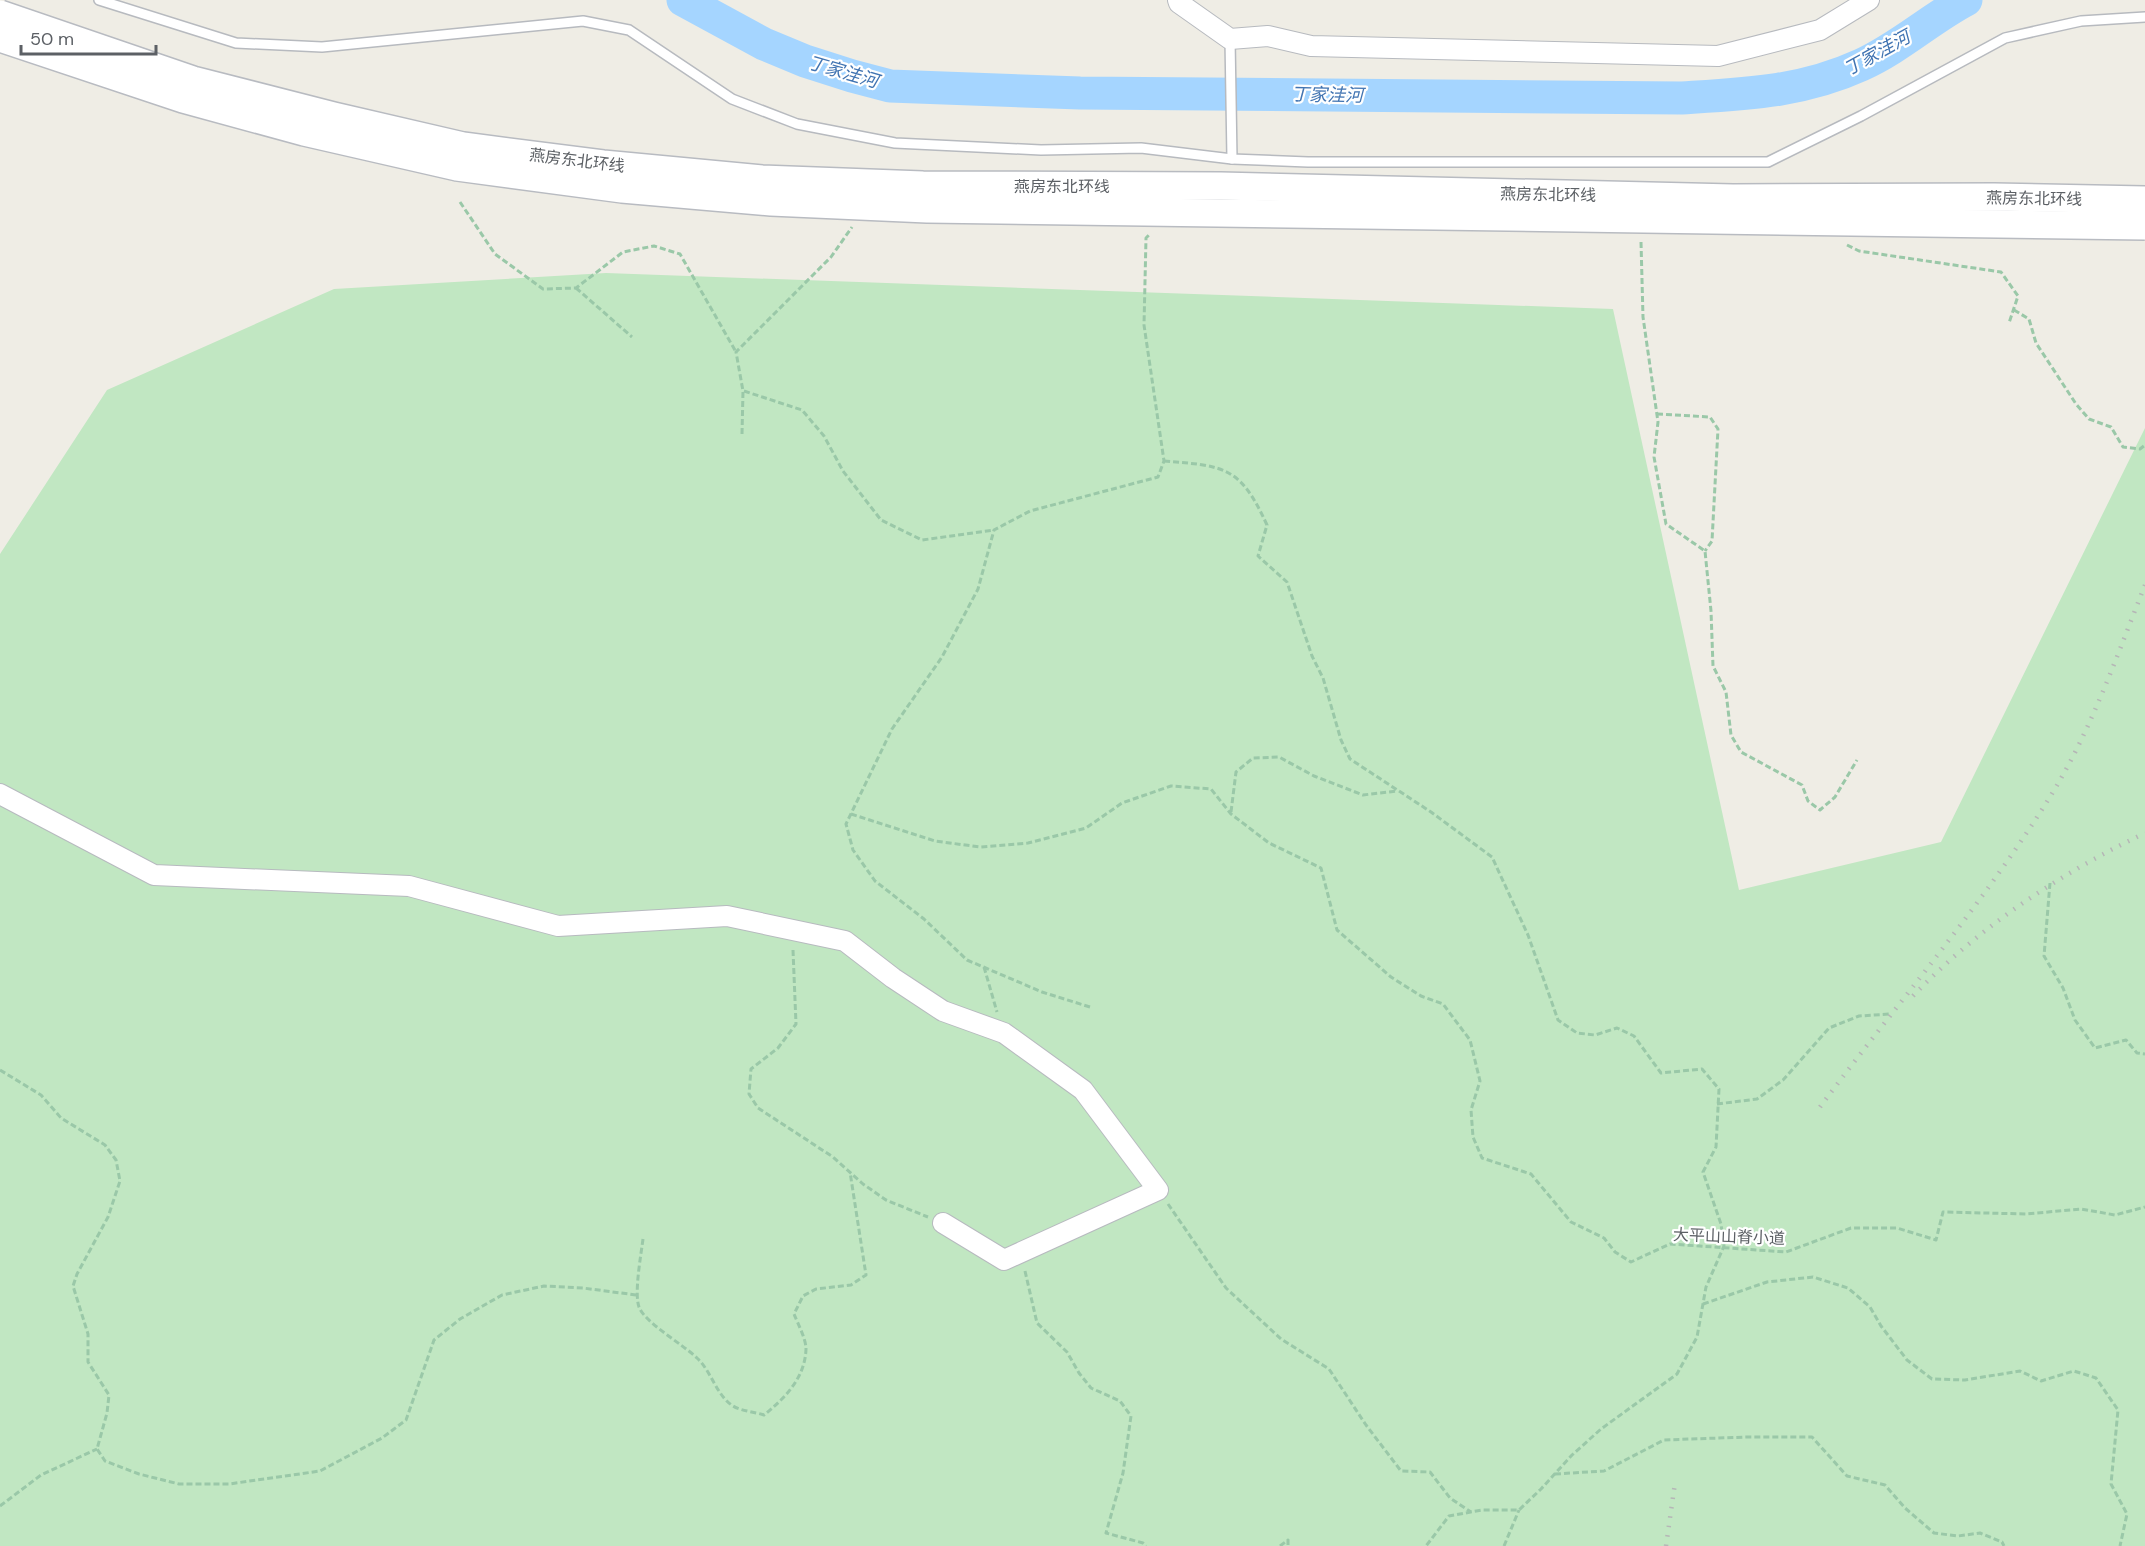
<svg xmlns="http://www.w3.org/2000/svg" width="2145" height="1546" viewBox="0 0 2145 1546" font-family="'DM Sans','Noto Sans SC',sans-serif">
	<rect width="100%" height="100%" fill="#efede5"/>
	<!-- green -->
	<polygon fill="#c1e7c2" points="606,273 1613,309 1739,890 1941,842 2145,428 2145,1546 0,1546 0,554 107,390 334,289"/>
	<g fill="none" stroke-linecap="round" stroke-linejoin="round">
		<!-- river -->
		<path stroke="#a5d5ff" stroke-width="33" d="M 683,0 L 764,44 L 805,61 L 852,76 L 890,86 L 1080,93 L 1682,98 C 1746,94 1802,92 1861,65 C 1899,48 1930,19 1966,0"/>
		<defs>
			<g id="lane">
				<polyline points="99,0 236,43 322,47 583,21 629,30 732,99 797,124 895,143 1041,150 1141,148 1232,159 1308,162 1768,162 1861,116 2005,38 2081,21 2145,17"/>
				<polyline points="1230,39 1232,159"/>
			</g>
			<g id="street">
				<polyline points="1178,0 1179,3 1230,39 1268,36 1311,46 1718,56 1820,30 1869,0"/>
				<polyline points="0,794 154,875 409,886 558,926 727,916 845,941 893,978 943,1011 1004,1033 1083,1090 1158,1190 1004,1260 943,1223"/>
			</g>
		</defs>
		<!-- lane casing -->
		<use href="#lane" stroke="#b7babf" stroke-width="12"/>
		<!-- street casing -->
		<use href="#street" stroke="#b7babf" stroke-width="22"/>
		<!-- path -->
		<g stroke="#9ac8a8" stroke-width="3" stroke-dasharray="6 3" stroke-linecap="butt">
			<polyline points="460,202 495,254 543,289 576,288 623,252 654,246 680,254 736,352"/>
			<polyline points="1641,242 1643,317 1658,422 1654,457 1666,524 1705,551 1711,611 1713,666 1726,692 1731,735 1741,752 1802,785 1808,801 1820,810 1835,797 1857,760"/>
			<polyline points="1847,245 1859,251 2001,272 2018,296 2009,323"/>
			<polyline points="576,288 632,337"/>
			<polyline points="2014,310 2029,319 2036,343 2076,404 2089,419 2111,427 2123,447 2140,449 2145,445"/>
			<polyline points="744,391 802,410 824,436 843,471 881,520 922,540 994,530"/>
			<polyline points="1657,414 1710,417 1718,429 1712,541 1705,551"/>
			<polyline points="742,434 743,391 736,352 831,257 852,227"/>
			<path d="M 1164,461 C 1225,466 1240,466 1267,525 L 1258,556 L 1287,582 L 1312,656 L 1323,678 L 1341,740 L 1350,759 L 1431,812 L 1492,857 L 1528,935 L 1558,1020 L 1577,1033 L 1595,1035 L 1617,1028 L 1634,1036 L 1661,1073 L 1702,1069 L 1719,1089 L 1716,1147 L 1703,1172 L 1721,1224 L 1724,1246 L 1706,1287 L 1697,1337 L 1677,1374 L 1601,1429 L 1572,1455 L 1541,1489 L 1519,1510 L 1482,1510 L 1449,1516 L 1426,1546"/>
			<polyline points="1231,812 1236,772 1253,758 1279,757 1314,776 1363,795 1397,791"/>
			<polyline points="851,814 935,841 980,847 1028,843 1086,828 1122,803 1171,786 1211,789 1231,814 1269,843 1321,868 1337,930 1391,977 1421,996 1443,1004 1470,1040 1480,1081 1471,1110 1473,1137 1482,1158 1531,1174 1571,1222 1604,1238 1615,1252 1631,1262 1670,1244 1786,1252 1851,1228 1897,1228 1936,1240 1943,1212 2026,1214 2081,1209 2115,1215 2145,1207"/>
			<polyline points="2050,883 2044,956 2063,988 2075,1020 2095,1048 2126,1040 2137,1053 2145,1054"/>
			<polyline points="793,950 796,1024 778,1048 751,1069 749,1094 758,1108 833,1157 863,1184 886,1200 928,1217"/>
			<polyline points="984,967 997,1012"/>
			<polyline points="1090,1007 1042,992 967,960 924,919 875,881 853,850 846,824 892,729 942,657 978,589 994,530 1030,511 1158,477 1164,461 1144,325 1146,238 1149,235"/>
			<polyline points="0,1070 41,1095 61,1118 105,1145 116,1160 120,1181 108,1217 77,1274 73,1286 88,1334 88,1362 109,1395 107,1413 97,1449 105,1461 139,1474 179,1484 229,1484 320,1471 382,1438 406,1420 434,1340 460,1319 502,1295 544,1286 583,1288 636,1295"/>
			<polyline points="1717,1104 1757,1099 1783,1080 1829,1028 1859,1016 1890,1014"/>
			<polyline points="1168,1204 1226,1288 1281,1339 1329,1369 1366,1425 1401,1471 1430,1472 1450,1498 1471,1512"/>
			<path d="M 643,1239 C 641,1255 634,1293 639,1307 C 645,1323 684,1345 697,1358 C 712,1372 716,1395 733,1406 C 741,1411 755,1412 764,1415 C 785,1398 805,1378 806,1349 C 806,1339 798,1324 794,1314 L 803,1296 L 816,1289 L 851,1285 L 866,1275 L 850,1172"/>
			<polyline points="1025,1271 1037,1323 1067,1352 1079,1373 1091,1388 1120,1401 1131,1416 1123,1473 1106,1533 1143,1543 1146,1546"/>
			<polyline points="1703,1304 1767,1282 1813,1277 1848,1288 1870,1307 1881,1326 1907,1360 1932,1379 1965,1380 2020,1371 2041,1381 2074,1371 2096,1378 2118,1410 2111,1484 2127,1514 2120,1546"/>
			<polyline points="1555,1474 1604,1471 1664,1440 1747,1437 1812,1437 1847,1476 1885,1485 1905,1508 1934,1533 1958,1536 1980,1533 2002,1542 2004,1546"/>
			<polyline points="0,1506 41,1475 97,1449"/>
			<polyline points="1280,1546 1288,1540 1288,1546"/>
			<polyline points="1504,1546 1519,1510"/>
		</g>
		<!-- lane -->
		<use href="#lane" stroke="#fff" stroke-width="9"/>
		<!-- street -->
		<use href="#street" stroke="#fff" stroke-width="20"/>
		<!-- rail -->
		<g stroke="#b5b6b6" stroke-width="4.5" stroke-dasharray="1.5 8" stroke-linecap="butt">
			<path d="M 1913,996 C 1979,927 2059,874 2145,833"/>
			<path d="M 1820,1107 C 1896,1005 1980,908 2048,800 C 2090,734 2116,658 2145,585"/>
			<polyline points="1666,1546 1675,1483"/>
		</g>
		<defs>
			<g id="secondary-bridge">
				<polyline points="0,14 193,80 334,116 463,146 603,164 762,179 923,185 1221,186 1733,198 1994,197 2145,200"/>
				<polyline points="0,38 183,99 304,132 457,167 622,189 771,202 927,209 2145,226"/>
			</g>
		</defs>
		<!-- secondary-bridge casing -->
		<use href="#secondary-bridge" stroke="#b8bbc1" stroke-width="30" stroke-linecap="butt"/>
		<!-- secondary-bridge -->
		<use href="#secondary-bridge" stroke="#fff" stroke-width="27"/>
	</g>
	<g text-anchor="middle" stroke-width="4.5" stroke-linejoin="round" paint-order="stroke">
		<!-- street labels -->
		<g font-size="16" fill="#5c6065" stroke="#fff">
			<text transform="translate(577 160) rotate(7)" y="6">燕房东北环线</text>
			<text x="1062" y="192">燕房东北环线</text>
			<text transform="translate(1548 194) rotate(1)" y="6">燕房东北环线</text>
			<text transform="translate(2034 198) rotate(1)" y="6">燕房东北环线</text>
			<text transform="translate(1729 1236) rotate(2)" y="6">大平山山脊小道</text>
		</g>
		<!-- water labels -->
		<g font-size="18" font-style="italic" fill="#4174b2" stroke="#fff">
			<text transform="translate(1877 53) rotate(-29)" y="6">丁家洼河</text>
			<text transform="translate(843 72) rotate(16)" y="6">丁家洼河</text>
			<text transform="translate(1327 95) rotate(1)" y="6">丁家洼河</text>
		</g>
	</g>
	<!-- scale -->
	<path d="M21 45v9h135v-9" fill="none" stroke="#5c6065" stroke-width="3"/>
	<text x="30" y="45" font-size="18" fill="#5c6065" stroke="#ffffff" stroke-width="4.5" paint-order="stroke">50 m</text>
</svg>
